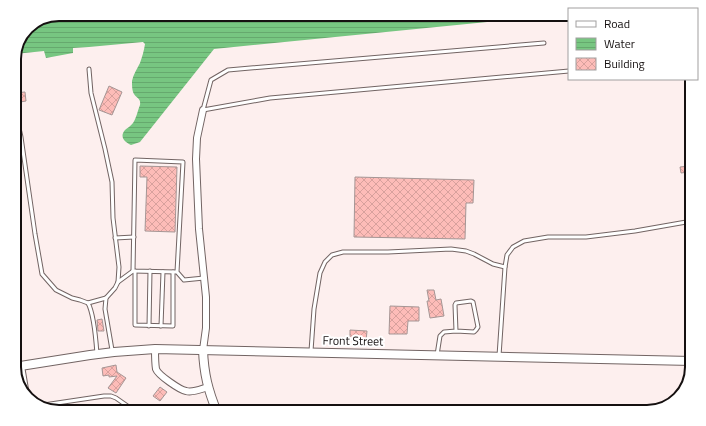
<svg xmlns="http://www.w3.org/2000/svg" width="706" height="426" viewBox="0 0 706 426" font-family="'Titillium Web',sans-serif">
	<defs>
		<pattern id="water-rules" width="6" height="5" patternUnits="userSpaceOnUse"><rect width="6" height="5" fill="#77c681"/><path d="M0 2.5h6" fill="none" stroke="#66a96e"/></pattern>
		<pattern id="building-cross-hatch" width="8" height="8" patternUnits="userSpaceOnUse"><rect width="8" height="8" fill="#fdbcb8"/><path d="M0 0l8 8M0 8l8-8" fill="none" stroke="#d8a19d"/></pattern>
	</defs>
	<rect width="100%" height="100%" fill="#fdefee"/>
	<!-- water -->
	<path fill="url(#water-rules)" d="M 59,14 L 569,14 L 214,49 L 140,142 L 131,145 C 125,142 119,137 125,130 C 127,128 131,126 133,123 C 136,119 138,110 140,105 C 141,98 137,99 134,94 C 132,91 132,85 132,81 C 133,75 137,69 140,63 C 142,57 144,51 145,44 L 143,42 L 89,47 L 73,48 L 73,53 L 46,58 L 44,51 L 15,54 L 27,27 Z"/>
	<!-- building -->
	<g fill="url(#building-cross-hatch)" stroke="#a59695">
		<polygon points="109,86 122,92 112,115 99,110"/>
		<polygon points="25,92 26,101 14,103 14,93"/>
		<polygon points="140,166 177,167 175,232 145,231 147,177 140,177"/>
		<polygon points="689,166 689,172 681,173 680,167"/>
		<polygon points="355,177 474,180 473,203 466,203 465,239 354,237"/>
		<polygon points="427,290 434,290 436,300 441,299 444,316 430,318 427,301 429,301"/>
		<polygon points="390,306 419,307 419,321 408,321 407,334 389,334"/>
		<polygon points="102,319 104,331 98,331 97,320"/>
		<polygon points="350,330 367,331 366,341 350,340"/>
		<polygon points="116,365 117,372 126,378 116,393 108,388 117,376 109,377 109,375 103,376 102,368"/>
		<polygon points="160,387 167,392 160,401 153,396"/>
	</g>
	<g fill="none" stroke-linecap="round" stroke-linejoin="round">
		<defs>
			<g id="service">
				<polyline points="544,43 228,70 211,80 203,110 270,98 569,71"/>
				<polyline points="89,69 91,93 105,149 112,182 113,218 119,267 118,282 115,288 106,298 105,309 112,350"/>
				<polyline points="15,110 21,137 35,234 42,274 56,290 72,298 80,300 88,303 106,298"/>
				<polyline points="115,238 134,237"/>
				<polyline points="135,271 135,325 173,326 173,272"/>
				<polyline points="177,272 183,162 135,160 133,271 177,272 184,280 204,278"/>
				<polyline points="118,282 133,271"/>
				<path d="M 88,303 C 94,314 96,340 97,354"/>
				<polyline points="149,326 150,271"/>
				<polyline points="161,326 163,272"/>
				<polyline points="311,351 314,309 320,273 325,262 332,255 343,252 388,252 451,249 466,251 474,254 493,264 505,267"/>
				<polyline points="437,355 440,336 444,332 456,331 474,332 476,330 478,327 473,302 471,301 456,303 455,305 456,331"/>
				<polyline points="499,356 505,267 507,255 513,247 524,241 548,237 586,237 635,231 692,221"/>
				<polyline points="37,406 104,396 111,396 116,398 136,412"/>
			</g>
			<g id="minor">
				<polyline points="203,110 197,138 196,159 199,229 206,297 206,328 203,350"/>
				<path d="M 155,349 C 155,355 155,363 156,369 C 158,375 180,390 186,391 C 193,393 201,389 208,387"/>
				<polyline points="21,366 26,395"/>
			</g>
			<g id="tertiary">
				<path d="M 203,350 C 204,374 208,390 217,412"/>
				<polyline points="14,367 90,355 114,352 155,349 692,361"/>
			</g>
		</defs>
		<!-- service casing -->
		<use href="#service" stroke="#726463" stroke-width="5"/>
		<!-- minor casing -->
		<use href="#minor" stroke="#726463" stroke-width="8"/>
		<!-- tertiary casing -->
		<use href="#tertiary" stroke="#726463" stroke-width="10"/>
		<!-- service -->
		<use href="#service" stroke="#fff" stroke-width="3"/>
		<!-- minor -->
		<use href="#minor" stroke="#fff" stroke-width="6"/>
		<!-- tertiary -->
		<use href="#tertiary" stroke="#fff" stroke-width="8"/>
	</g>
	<g text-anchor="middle" stroke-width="4" stroke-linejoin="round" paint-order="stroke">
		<!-- street labels -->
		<g font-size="12" fill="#151010" stroke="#fff">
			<text transform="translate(353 341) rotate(1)" y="4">Front Street</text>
		</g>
	</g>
	<!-- crop -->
	<path d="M0 0H706V426H0ZM59 21H647A38 38 0 0 1 685 59V367A38 38 0 0 1 647 405H59A38 38 0 0 1 21 367V59A38 38 0 0 1 59 21Z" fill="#fff" fill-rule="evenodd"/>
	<path fill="none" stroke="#151010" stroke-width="2" d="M59 21H647A38 38 0 0 1 685 59V367A38 38 0 0 1 647 405H59A38 38 0 0 1 21 367V59A38 38 0 0 1 59 21Z"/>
	<!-- legend -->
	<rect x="568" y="8" width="130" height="72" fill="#ffffff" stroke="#a19f9f"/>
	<rect x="576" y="21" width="20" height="6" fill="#ffffff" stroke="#a19f9f"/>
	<text x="604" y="28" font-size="12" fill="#151010">Road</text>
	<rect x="576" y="38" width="20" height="12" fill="url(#water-rules)" stroke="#a19f9f"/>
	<text x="604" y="48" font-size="12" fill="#151010">Water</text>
	<rect x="576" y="58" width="20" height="12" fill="url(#building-cross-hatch)" stroke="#a19f9f"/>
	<text x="604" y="68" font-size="12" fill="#151010">Building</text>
</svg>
